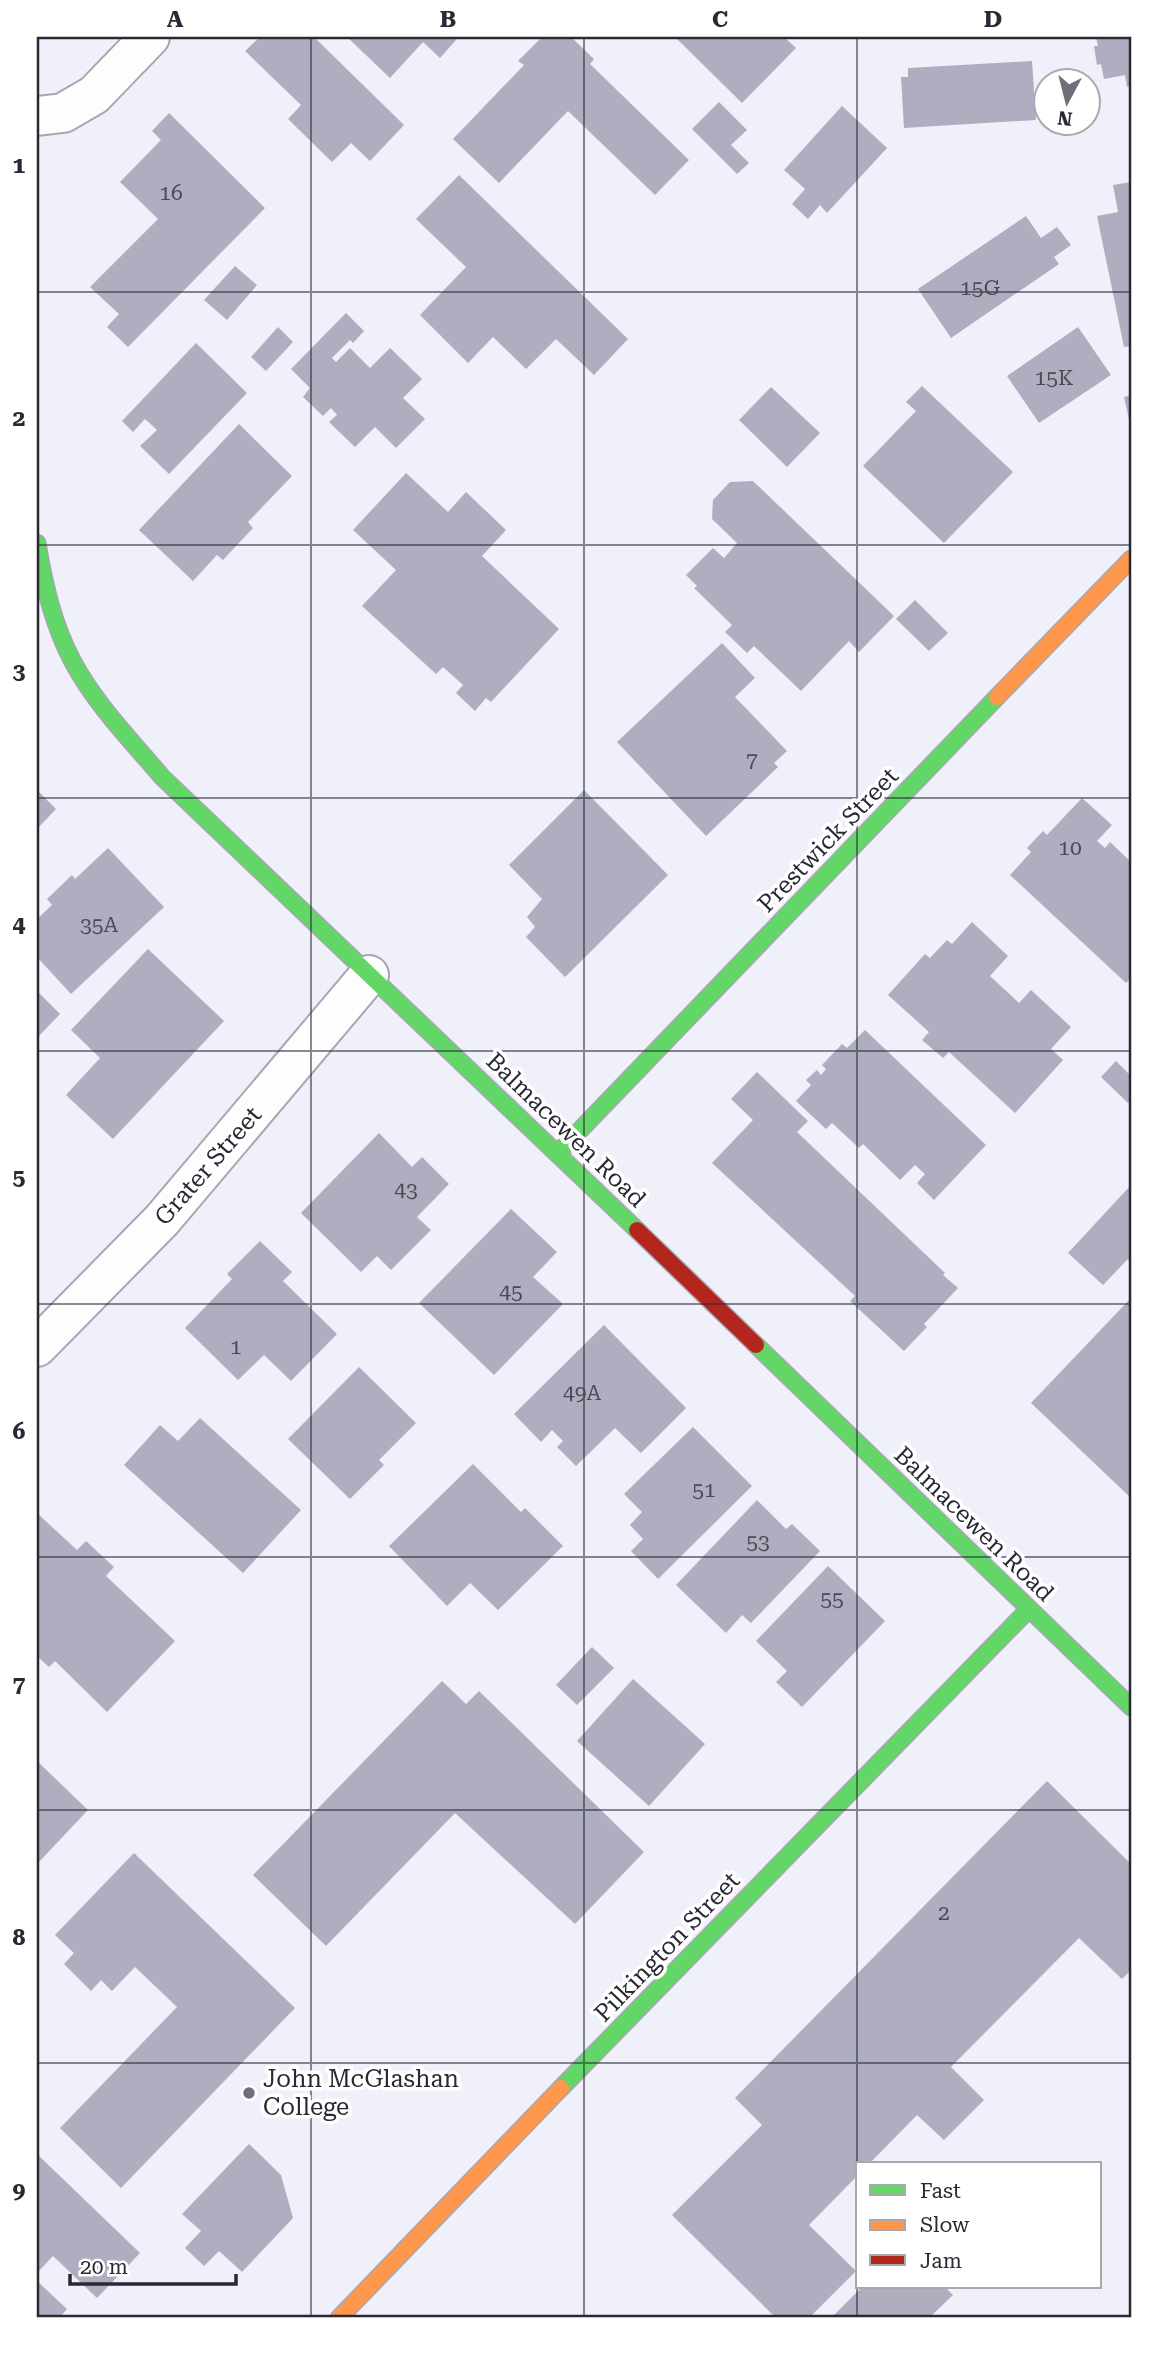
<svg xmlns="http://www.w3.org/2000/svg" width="1168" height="2355" viewBox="0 0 1168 2355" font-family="'Roboto Serif',serif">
	<rect width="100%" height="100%" fill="#eff0fa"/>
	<!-- building -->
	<g fill="#aeaec0">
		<polygon points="260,37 314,37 404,125 370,161 351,143 332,162 288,119 301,105 245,51"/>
		<polygon points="347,37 453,37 456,40 440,58 423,42 390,78"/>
		<polygon points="542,37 571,37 594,59 590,64 689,160 655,195 568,111 499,183 453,139 524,65 518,61"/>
		<polygon points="675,37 784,37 796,48 742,103"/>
		<polygon points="1096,37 1131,37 1131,86 1127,87 1125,75 1104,79 1101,64 1097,65 1094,46 1098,46"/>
		<polygon points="1032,61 1036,120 904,128 901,77 908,77 908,68"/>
		<polygon points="719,102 747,130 731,145 749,163 737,174 692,129"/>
		<polygon points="842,106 887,148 827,213 820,205 808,219 792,204 805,189 784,170"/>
		<polygon points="169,113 265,208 128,347 107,327 119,314 90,287 158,219 120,182 161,140 152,131"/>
		<polygon points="459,175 628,339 594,375 556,339 526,369 493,337 468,363 420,315 466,267 416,219"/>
		<polygon points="1131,182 1131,346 1124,347 1097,216 1118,212 1113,185"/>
		<polygon points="1026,216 1041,238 1057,227 1071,245 1054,257 1059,264 951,338 918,289"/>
		<polygon points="235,266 257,285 227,320 204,300"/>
		<polygon points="346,313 364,331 353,343 350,340 332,358 336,362 350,348 370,368 390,348 422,379 403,398 425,419 396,448 375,427 355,447 329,422 337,415 331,408 323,416 303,397 310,388 291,369"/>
		<polygon points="278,327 293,342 266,371 251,357"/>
		<polygon points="1078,327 1111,375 1039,423 1007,376"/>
		<polygon points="196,343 247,393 169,474 140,446 157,430 145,419 133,432 122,421"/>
		<polygon points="922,386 1013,472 944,543 863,466 916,411 906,402"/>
		<polygon points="771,387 820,433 787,467 739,420"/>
		<polygon points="1131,395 1131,424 1130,424 1124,397"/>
		<polygon points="239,424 292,476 248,522 253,528 223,560 217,555 193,581 139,530"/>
		<polygon points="406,473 448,512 466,492 506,530 482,556 559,629 491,702 486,698 475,711 456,693 463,685 443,667 436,674 362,606 396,570 353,530"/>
		<polygon points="753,481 894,616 859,652 849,641 801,691 754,646 747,653 725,632 732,625 694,588 697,586 686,575 713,548 724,558 737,543 712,519 713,500 730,482"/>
		<polygon points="915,600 948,633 929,651 896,619"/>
		<polygon points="722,643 755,678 735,697 787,751 774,763 778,767 706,836 617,742"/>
		<polygon points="37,790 56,809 37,829"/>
		<polygon points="584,790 668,875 565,977 526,937 535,927 527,917 542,899 509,865"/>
		<polygon points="1082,798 1112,825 1097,841 1105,848 1110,842 1131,862 1129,871 1131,873 1131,978 1126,983 1010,875 1031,852 1027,848 1043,831 1047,835"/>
		<polygon points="108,848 164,907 71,994 37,957 37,919 52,905 47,899 72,875 75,879"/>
		<polygon points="972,922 1008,956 990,976 1019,1003 1031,990 1071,1027 1051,1049 1063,1060 1015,1113 949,1052 943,1058 922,1040 929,1032 888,995 925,954 930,958 947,940 952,944"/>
		<polygon points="148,949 224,1021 113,1139 66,1095 100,1058 71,1030"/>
		<polygon points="37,991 60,1014 37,1038"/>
		<polygon points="865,1030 986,1145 934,1200 917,1183 925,1174 915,1165 900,1180 863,1144 859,1148 832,1123 826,1129 796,1101 811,1085 806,1080 817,1070 821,1075 826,1069 822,1065 842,1044 847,1048"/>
		<polygon points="1116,1061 1131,1076 1131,1100 1128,1103 1101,1077"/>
		<polygon points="757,1072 808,1121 797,1132 945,1273 943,1275 958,1288 924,1324 927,1327 904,1351 850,1301 855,1296 712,1163 753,1120 731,1099"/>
		<polygon points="379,1133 412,1167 422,1157 449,1184 417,1217 431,1230 391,1270 377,1256 361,1272 301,1213"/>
		<polygon points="1131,1185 1131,1262 1128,1259 1103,1285 1068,1253"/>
		<polygon points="511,1209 557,1252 533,1277 563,1304 494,1375 419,1303"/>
		<polygon points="260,1241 292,1272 283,1281 337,1334 291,1381 264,1355 238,1380 185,1328 232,1279 227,1274"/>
		<polygon points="1131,1298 1131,1498 1031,1403"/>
		<polygon points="604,1325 686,1408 641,1453 615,1428 576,1466 557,1447 563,1441 552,1430 541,1442 514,1414"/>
		<polygon points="359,1367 416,1423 379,1460 384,1465 350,1499 288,1439"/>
		<polygon points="200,1418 301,1510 243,1573 124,1465 160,1425 178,1441"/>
		<polygon points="693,1427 752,1486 658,1579 631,1551 643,1539 630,1525 642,1512 624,1494"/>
		<polygon points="473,1464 521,1512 525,1508 563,1546 498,1610 470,1583 447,1606 389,1546"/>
		<polygon points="757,1500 786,1529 792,1524 820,1551 751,1623 742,1615 726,1633 676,1585"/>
		<polygon points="38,1514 77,1550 86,1541 114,1567 106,1576 175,1641 107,1712 55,1661 49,1667 37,1656"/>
		<polygon points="828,1566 885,1621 802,1707 776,1682 787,1671 756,1641"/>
		<polygon points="592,1647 614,1668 577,1705 556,1685"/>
		<polygon points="633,1679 705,1744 649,1806 577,1741"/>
		<polygon points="442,1681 466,1704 479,1691 644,1852 575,1924 455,1813 326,1946 253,1875"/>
		<polygon points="37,1761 88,1810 37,1864"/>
		<polygon points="1047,1781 1131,1864 1131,1970 1122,1979 1079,1938 951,2067 984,2100 944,2140 917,2115 869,2164 858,2164 858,2175 809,2225 856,2271 809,2318 776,2318 672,2215 762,2125 735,2098"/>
		<polygon points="134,1853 295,2008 121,2188 60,2128 177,2007 135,1967 112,1991 101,1980 91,1991 64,1964 74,1953 55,1935"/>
		<polygon points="249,2144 281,2175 293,2218 242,2272 219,2251 204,2266 185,2248 201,2231 182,2214"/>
		<polygon points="37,2154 140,2253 97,2298 53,2256 37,2273"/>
		<polygon points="37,2281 67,2309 59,2318 37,2318"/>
		<polygon points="862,2287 945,2287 953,2295 929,2318 831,2318"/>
	</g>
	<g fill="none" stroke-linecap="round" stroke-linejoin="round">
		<defs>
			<g id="street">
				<polyline points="37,116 63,113 94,95 150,37"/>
				<polyline points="37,1347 162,1220 369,975"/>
			</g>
			<g id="fast">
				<path d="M 37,543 C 44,584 53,625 73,662 C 96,705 131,740 162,777 L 637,1230"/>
				<polyline points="558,1153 997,697"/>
				<polyline points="756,1345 1131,1707"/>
				<polyline points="561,2088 1029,1609"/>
			</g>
			<g id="slow">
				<polyline points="997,697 1131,559"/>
				<polyline points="339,2318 561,2088"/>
			</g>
			<polyline id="jam" points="637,1230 756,1345"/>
		</defs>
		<!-- street casing -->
		<use href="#street" stroke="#a7a7b1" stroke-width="42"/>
		<!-- fast casing -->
		<use href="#fast" stroke="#a7a7b1" stroke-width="19"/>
		<!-- slow casing -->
		<use href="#slow" stroke="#a7a7b1" stroke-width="19"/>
		<!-- jam casing -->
		<use href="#jam" stroke="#a7a7b1" stroke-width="19"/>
		<!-- street -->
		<use href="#street" stroke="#fdfdfe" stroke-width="38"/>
		<!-- fast -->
		<use href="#fast" stroke="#63d668" stroke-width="16"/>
		<!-- slow -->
		<use href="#slow" stroke="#ff974d" stroke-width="16"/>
		<!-- jam -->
		<use href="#jam" stroke="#b3261e" stroke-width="16"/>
	</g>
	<!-- grid -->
	<path fill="none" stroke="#282933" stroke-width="2" stroke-opacity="0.55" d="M 311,37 L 311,2318M 584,37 L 584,2318M 857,37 L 857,2318M 37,292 L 1131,292M 37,545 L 1131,545M 37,798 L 1131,798M 37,1051 L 1131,1051M 37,1304 L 1131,1304M 37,1557 L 1131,1557M 37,1810 L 1131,1810M 37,2063 L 1131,2063"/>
	<!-- markers -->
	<circle fill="#6e6f79" stroke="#fff" stroke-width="2.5" cx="249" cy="2093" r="7"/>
	<g text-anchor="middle" stroke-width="7" stroke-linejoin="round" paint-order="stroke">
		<!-- number labels -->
		<g font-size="21" fill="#4a4a56">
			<text x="171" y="200">16</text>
			<text x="980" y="295">15G</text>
			<text x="1054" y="385">15K</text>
			<text x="752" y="767">7</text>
			<text x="1070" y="855">10</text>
			<text x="99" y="932">35A</text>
			<text x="406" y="1197">43</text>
			<text x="511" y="1299">45</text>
			<text x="236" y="1354">1</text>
			<text x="582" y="1400">49A</text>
			<text x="704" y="1497">51</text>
			<text x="758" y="1549">53</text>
			<text x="832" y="1606">55</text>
			<text x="944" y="1920">2</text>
		</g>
		<!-- street labels -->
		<g font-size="24" fill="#282933" stroke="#fff">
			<text transform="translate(828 840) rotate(-46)" y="8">Prestwick Street</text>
			<text transform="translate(566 1130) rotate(44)" y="8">Balmacewen Road</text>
			<text transform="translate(208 1166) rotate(-49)" y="8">Grater Street</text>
			<text transform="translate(974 1524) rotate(44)" y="8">Balmacewen Road</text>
			<text transform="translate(667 1947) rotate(-46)" y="8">Pilkington Street</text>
		</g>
		<!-- poi labels -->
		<g font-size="24" fill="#282933" stroke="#fff" text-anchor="start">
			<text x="263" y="2087">John McGlashan<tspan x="263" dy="28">College</tspan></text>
		</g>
	</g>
	<!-- border -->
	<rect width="1168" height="2355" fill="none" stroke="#ffffff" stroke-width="77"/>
	<!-- legend -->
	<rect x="856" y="2162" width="245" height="126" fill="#ffffff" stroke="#a9a9ad" stroke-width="2"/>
	<rect x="870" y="2185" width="35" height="10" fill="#63d668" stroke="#a9a9ad" stroke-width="2"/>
	<text x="920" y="2198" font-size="21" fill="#282933">Fast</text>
	<rect x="870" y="2220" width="35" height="10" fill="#ff974d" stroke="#a9a9ad" stroke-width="2"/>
	<text x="920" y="2232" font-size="21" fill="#282933">Slow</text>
	<rect x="870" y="2255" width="35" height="10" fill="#b3261e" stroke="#a9a9ad" stroke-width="2"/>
	<text x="920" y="2268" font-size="21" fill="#282933">Jam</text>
	<!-- north arrow -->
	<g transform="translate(1067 102) rotate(187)"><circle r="33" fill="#ffffff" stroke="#a9a9ad" stroke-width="2"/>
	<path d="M0-5L12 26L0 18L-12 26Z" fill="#6e6f79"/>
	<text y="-10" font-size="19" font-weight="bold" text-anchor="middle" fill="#282933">N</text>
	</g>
	<!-- scale -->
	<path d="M70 2274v10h166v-10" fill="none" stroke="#282933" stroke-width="3.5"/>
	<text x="80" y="2274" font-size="21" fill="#282933" stroke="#ffffff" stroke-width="5" paint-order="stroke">20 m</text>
	<rect x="38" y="38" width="1092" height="2278" fill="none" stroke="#282933" stroke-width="2.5"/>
	<g font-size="23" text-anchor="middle" font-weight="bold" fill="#282933">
		<text x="175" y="27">A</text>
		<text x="448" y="27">B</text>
		<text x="720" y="27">C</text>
		<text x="993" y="27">D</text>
		<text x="19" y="173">1</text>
		<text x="19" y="426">2</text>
		<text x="19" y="679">3</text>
		<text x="19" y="932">4</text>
		<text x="19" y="1185">5</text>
		<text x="19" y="1439">6</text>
		<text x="19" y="1692">7</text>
		<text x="19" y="1945">8</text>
		<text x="19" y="2198">9</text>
	</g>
</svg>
